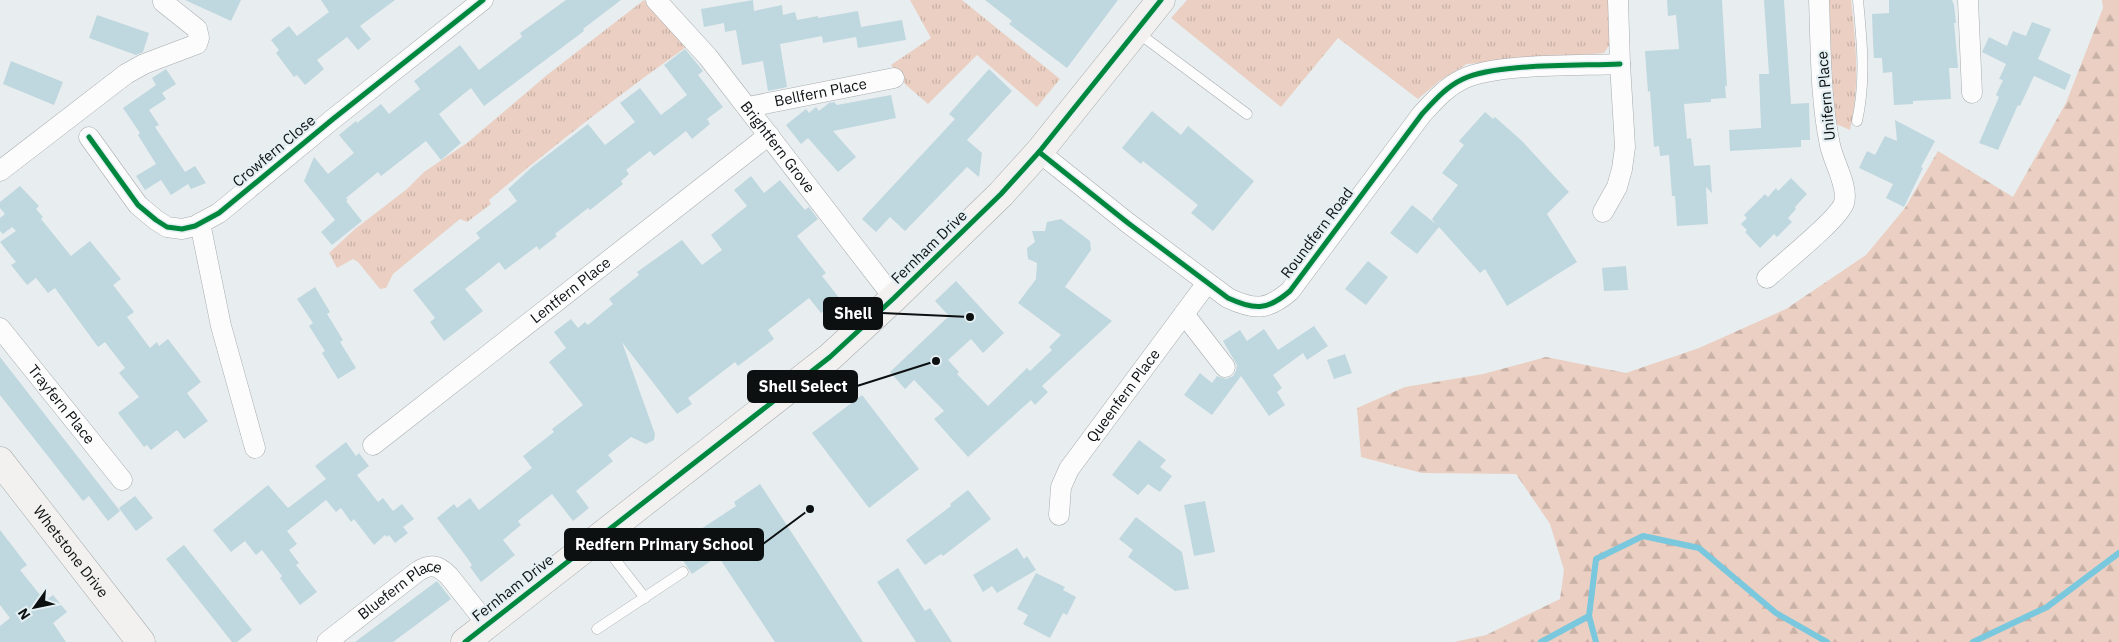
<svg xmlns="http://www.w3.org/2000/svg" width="2119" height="642" viewBox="0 0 2119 642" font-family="'IBM Plex Sans',sans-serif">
	<defs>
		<pattern id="grass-tufts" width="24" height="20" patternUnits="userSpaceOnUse" patternTransform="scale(1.25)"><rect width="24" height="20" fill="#eacfc2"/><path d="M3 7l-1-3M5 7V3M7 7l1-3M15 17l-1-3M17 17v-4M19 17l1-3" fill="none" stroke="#c8b1a6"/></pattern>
		<pattern id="forest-firs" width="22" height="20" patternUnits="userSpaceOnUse" patternTransform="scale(1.25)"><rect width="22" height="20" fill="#eacfc2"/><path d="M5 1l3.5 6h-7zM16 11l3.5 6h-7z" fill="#c8b1a6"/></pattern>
	</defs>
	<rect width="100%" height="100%" fill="#e8eef0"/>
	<!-- grass -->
	<g fill="url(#grass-tufts)">
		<path d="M 644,0 L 689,45 C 620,94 553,146 489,200 L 491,204 L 467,222 L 460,219 L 393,274 L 386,288 L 380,289 L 358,262 L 353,259 L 337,268 L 329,253 L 355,229 L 407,189 L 424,172 L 467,143 L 547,75 Z"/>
		<polygon points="910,0 962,0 1060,79 1037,107 977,55 928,104 906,85 891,65 931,38"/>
		<polygon points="1187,0 1609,0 1610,44 1604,53 1467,64 1439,81 1418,99 1338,38 1281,107 1171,18"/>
		<path d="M 1826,0 L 1851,0 C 1856,44 1860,86 1850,130 L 1832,122 Z"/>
	</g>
	<!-- forest -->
	<polygon fill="url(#forest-firs)" points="2102,0 2119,0 2119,642 1454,642 1486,635 1560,599 1564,570 1550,524 1516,474 1422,473 1361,457 1357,408 1405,387 1483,374 1546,357 1626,373 1699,348 1786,309 1866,255 1905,208 1938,151 2013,197 2066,103 2103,8"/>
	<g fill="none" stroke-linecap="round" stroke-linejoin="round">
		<!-- stream -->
		<g stroke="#79c8de" stroke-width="6">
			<polyline points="1541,642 1589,616"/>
			<polyline points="1596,642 1589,616 1596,559 1643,536 1699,548 1776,613 1827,642"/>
			<polyline points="1973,642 2047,607 2119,553"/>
		</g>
	</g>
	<!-- building -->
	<g fill="#bfd7de">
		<polygon points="185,0 241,0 231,21"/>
		<polygon points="321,0 395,0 360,26 371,39 358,50 347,37 317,60 324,69 305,85 297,75 294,77 276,53 279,50 271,40 289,26 297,36 329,12"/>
		<polygon points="566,0 621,0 583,29 584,31 484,106 471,88 439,114 461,143 441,160 426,141 381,176 378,172 346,198 348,200 346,201 362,221 332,245 321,232 335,220 304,181 314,157 328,174 354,153 339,135 356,121 357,123 381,104 389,114 420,89 414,81 460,45 479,70 522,37 520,33"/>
		<polygon points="753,0 754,11 782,5 783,15 795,12 797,20 818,16 818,18 858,11 861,27 902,20 906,40 858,48 856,37 823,43 822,36 780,44 787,87 768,91 763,61 742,65 736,30 725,32 724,23 704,27 701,9"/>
		<polygon points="985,0 1118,0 1067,68 1009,24 1012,21"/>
		<polygon points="1667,0 1722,0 1727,86 1725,86 1726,98 1711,99 1711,102 1684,104 1687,139 1691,138 1694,166 1710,165 1712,193 1706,187 1708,224 1677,226 1675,196 1672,196 1669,155 1660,156 1659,146 1654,147 1650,91 1648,92 1645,51 1679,49 1676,15 1668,16"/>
		<polygon points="1764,0 1784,0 1791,104 1809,103 1810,140 1801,140 1801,147 1730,151 1729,130 1761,128 1759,74 1769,74"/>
		<polygon points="1889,0 1952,0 1954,5 1956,23 1954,23 1958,68 1949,68 1951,99 1913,101 1913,104 1894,105 1892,72 1883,73 1882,58 1874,58 1873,42 1872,14 1889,13"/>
		<polygon points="97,15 149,33 143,52 136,55 89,38"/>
		<polygon points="2032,22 2051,29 2038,59 2071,75 2065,90 2034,76 2020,106 2018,105 1998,150 1979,143 1999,97 1996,95 2003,80 1999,79 2006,64 1982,52 1989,37 2007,46 2013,31 2026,36"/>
		<polygon points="685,49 703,71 698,75 723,107 707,119 710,124 692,139 686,131 654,156 650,151 626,170 629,174 621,181 623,184 590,210 588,208 555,234 557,236 539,250 537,246 505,270 499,262 482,276 465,289 483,311 444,341 430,322 435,318 413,290 480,238 476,233 517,201 508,189 532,167 588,124 605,145 635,122 620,103 640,88 661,115 687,95 664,65"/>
		<polygon points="11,61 63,82 54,105 3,84"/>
		<polygon points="166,69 176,84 162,93 166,99 149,110 159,125 155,127 185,172 195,166 206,183 191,189 188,184 171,195 161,180 145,190 136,176 156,164 138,135 140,133 123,108 156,85 152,78"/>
		<polygon points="989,69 1012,91 967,140 982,153 979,177 967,167 905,231 890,217 876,232 862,219 955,119 949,114"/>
		<polygon points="891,95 896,118 833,131 856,157 838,172 808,138 801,144 786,125 806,109 809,113 816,107 819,111 829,103 834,102 837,105"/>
		<polygon points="1152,111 1181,135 1188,126 1254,181 1213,231 1191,213 1198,205 1143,161 1141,164 1122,148"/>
		<polygon points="1485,112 1493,119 1495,117 1522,141 1569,192 1547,214 1577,262 1507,306 1485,269 1480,273 1439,227 1417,254 1390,233 1412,205 1436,224 1432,219 1458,185 1442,173 1464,145 1459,141"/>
		<polygon points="1895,120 1935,141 1921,167 1923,168 1904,207 1886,198 1893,184 1859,168 1867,151 1875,155 1885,136 1897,141"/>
		<polygon points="751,176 764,193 780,180 805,210 809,207 818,219 797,236 826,273 822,276 840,299 821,313 809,298 768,330 774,339 738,366 735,362 688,398 692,404 677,414 622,342 655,434 654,440 646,444 631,437 608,455 613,461 576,491 589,508 573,521 552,494 518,521 521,525 503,540 515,555 481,582 470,567 472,565 468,559 437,518 454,504 457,508 470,498 479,510 532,468 523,456 554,432 552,429 583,405 549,362 566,348 554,332 571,319 578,328 585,322 588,325 613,304 609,299 639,275 637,272 682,240 702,265 722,250 711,235 747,206 734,190"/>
		<polygon points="1791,178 1807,194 1795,207 1796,209 1788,218 1792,222 1777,237 1774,234 1760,248 1745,232 1747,230 1741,224 1747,218 1744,215 1765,194 1768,197 1776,188 1778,191"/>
		<polygon points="20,186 39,206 36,209 43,217 41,219 71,256 90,241 121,279 113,285 134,312 127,317 150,348 157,342 159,346 168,339 201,382 187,393 208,421 184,439 177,430 151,450 147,445 144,447 118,413 139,397 119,373 125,368 105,342 98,347 55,288 48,293 36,278 27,285 11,265 16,262 0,242 16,231 12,227 3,234 0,231 0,218 5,214 0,208 0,202"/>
		<polygon points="1061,219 1090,241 1091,250 1065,287 1112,321 1042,386 1048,392 1035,405 1031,400 968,457 934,419 944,411 914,380 905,389 890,372 949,316 935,301 956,281 1004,333 983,353 971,339 948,360 959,372 957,374 988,406 1027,368 1030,371 1052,350 1049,347 1061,335 1018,303 1036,279 1037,263 1028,259 1027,248 1035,242 1032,231 1045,231 1047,222"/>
		<polygon points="1368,261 1388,277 1366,305 1345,289"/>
		<polygon points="1626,266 1628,290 1604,291 1602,268"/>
		<polygon points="315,287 330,312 327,314 343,340 340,342 356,368 338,379 322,353 325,351 309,326 313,323 297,299"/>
		<polygon points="1314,326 1328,346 1307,360 1303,353 1273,375 1282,388 1277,392 1285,405 1269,416 1241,376 1212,415 1184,395 1200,373 1212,383 1217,376 1226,379 1233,376 1236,371 1237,365 1223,341 1240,330 1247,341 1264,329 1278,350"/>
		<polygon points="1345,354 1352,373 1334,379 1327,360"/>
		<polygon points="0,357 120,511 108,521 89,496 83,501 0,395"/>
		<polygon points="862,395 919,469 869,508 812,433"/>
		<polygon points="1139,440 1166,460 1160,467 1172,476 1160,492 1148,484 1138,495 1112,475"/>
		<polygon points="346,442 356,456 359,453 369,466 357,475 378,502 383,498 393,511 402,504 414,519 403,527 408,533 395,543 389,535 387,537 385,535 374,545 354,519 351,522 341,508 336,512 326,500 287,531 297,544 289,550 299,563 296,565 317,592 300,605 280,578 282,576 262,550 256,555 245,541 231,552 213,530 268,485 288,508 326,479 315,466"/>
		<polygon points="760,484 863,642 775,642 718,556 692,574 682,559 708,541 701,529 736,506 734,502"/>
		<polygon points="968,490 991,519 943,556 941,554 925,565 906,540 951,506 950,504"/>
		<polygon points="135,496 153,518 136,531 119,508"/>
		<polygon points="1205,501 1215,552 1194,556 1184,505"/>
		<polygon points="1136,517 1182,552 1189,589 1175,591 1128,557 1133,550 1119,539"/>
		<polygon points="0,530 27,565 20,570 45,601 53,595 67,612 53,623 66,642 0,642 0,626 10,618 0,605"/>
		<polygon points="184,545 252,630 237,642 232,642 166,559"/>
		<polygon points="1017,548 1024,559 1027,556 1036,570 997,593 992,586 983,592 973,575"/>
		<polygon points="898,568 925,611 930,608 952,642 916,642 877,582"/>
		<polygon points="1036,573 1065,587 1063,590 1076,597 1067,615 1063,613 1050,638 1023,624 1028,615 1017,609"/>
		<polygon points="437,581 451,599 393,642 355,642"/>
	</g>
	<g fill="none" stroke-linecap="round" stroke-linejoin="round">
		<defs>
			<g id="lane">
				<polyline points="1137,32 1247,114"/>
				<path d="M 1857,121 C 1866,81 1862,41 1858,0"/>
				<polyline points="600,540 645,598"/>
				<polyline points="597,629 683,572"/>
			</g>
			<g id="street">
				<path id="s1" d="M 656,0 L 708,57 L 894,298"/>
				<polyline points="1968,0 1972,93"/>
				<path id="s2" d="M 748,107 L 894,78"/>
				<polyline points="89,137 138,205 156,220 167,227 182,229 195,226 219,213 333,119 483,0"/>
				<path d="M 1039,152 L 1128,223 L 1228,298 C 1254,310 1267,311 1290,291 L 1422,114 C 1435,100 1446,87 1463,79 C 1497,63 1580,66 1620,64"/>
				<polyline points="0,171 126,74 144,64 197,44 199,38 197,29 163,2"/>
				<polyline points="1603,212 1617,187 1622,169 1625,147 1620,64 1618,0"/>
				<polyline points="200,223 221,326 255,448"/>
				<path d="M 1767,278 C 1782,264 1839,219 1844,203 C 1849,187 1833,161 1830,145 C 1820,97 1821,48 1819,0"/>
				<polyline points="1184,314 1225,367"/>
				<path id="s3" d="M 0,328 L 122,480"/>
				<path id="s4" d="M 373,445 L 769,135"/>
				<path id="s5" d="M 1059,515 L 1061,487 L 1069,469 L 1207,283"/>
				<path id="s6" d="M 327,642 L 417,572 C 431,563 438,565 449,576 L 487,624"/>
			</g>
			<g id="secondary">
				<path id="s7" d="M 0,461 L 141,642"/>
				<polyline points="465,642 830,357 894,298 1001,194 1039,152 1161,0"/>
			</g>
		</defs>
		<!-- lane casing -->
		<use href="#lane" stroke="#a7abad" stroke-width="11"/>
		<!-- street casing -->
		<use href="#street" stroke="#a7abad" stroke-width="21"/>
		<!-- secondary casing -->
		<use href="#secondary" stroke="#a7abad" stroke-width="29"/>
		<!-- lane -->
		<use href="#lane" stroke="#fcfcfd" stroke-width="10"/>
		<!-- street -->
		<use href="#street" stroke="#fcfcfd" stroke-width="20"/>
		<!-- secondary -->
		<use href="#secondary" stroke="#f3f1f0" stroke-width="28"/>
		<defs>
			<g id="cycleway">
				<polyline points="89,137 138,205 156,220 167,227 182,229 195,226 219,213 333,119 483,0"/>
				<path d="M 1039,152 L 1128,223 L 1228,298 C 1254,310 1267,311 1290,291 L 1422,114 C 1435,100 1446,87 1463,79 C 1497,63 1580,66 1620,64"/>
				<polyline points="465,642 830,357 894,298 1001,194 1039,152 1161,0"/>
			</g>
		</defs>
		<!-- cycleway casing -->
		<use href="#cycleway" stroke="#e4eff3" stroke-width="8"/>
		<!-- cycleway -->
		<use href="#cycleway" stroke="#00873e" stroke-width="5"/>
	</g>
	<g text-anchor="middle" stroke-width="4.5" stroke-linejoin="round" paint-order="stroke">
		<!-- street labels -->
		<g font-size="15" fill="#0c1011" stroke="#e4eff3">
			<text dy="5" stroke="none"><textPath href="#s2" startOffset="74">Bellfern Place</textPath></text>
			<text transform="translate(1826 96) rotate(-95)" y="5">Unifern Place</text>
			<text dy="5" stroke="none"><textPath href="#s1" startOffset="191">Brightfern Grove</textPath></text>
			<text transform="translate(274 151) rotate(-40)" y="5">Crowfern Close</text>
			<text transform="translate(1317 233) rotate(-53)" y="5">Roundfern Road</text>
			<text transform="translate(929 247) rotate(-44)" y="5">Fernham Drive</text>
			<text dy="5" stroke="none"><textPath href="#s4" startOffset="251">Lentfern Place</textPath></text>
			<text dy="5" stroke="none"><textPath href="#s5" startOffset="139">Queenfern Place</textPath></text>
			<text dy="5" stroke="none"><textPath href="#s3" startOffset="98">Trayfern Place</textPath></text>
			<text dy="5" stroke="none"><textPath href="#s7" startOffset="115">Whetstone Drive</textPath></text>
			<text transform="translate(513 588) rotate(-38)" y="5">Fernham Drive</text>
			<text dy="5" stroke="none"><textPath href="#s6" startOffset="91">Bluefern Place</textPath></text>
		</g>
	</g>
	<!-- callouts -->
	<path fill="none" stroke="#0c1011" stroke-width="2" d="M970 317L882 313M936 361L857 386M810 509L763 544"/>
	<g fill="#0c1011" stroke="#e4eff3" stroke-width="2">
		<circle cx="970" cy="317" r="5"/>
		<circle cx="936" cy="361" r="5"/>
		<circle cx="810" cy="509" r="5"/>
	</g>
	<g fill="#0c1011" stroke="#0c1011" stroke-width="2">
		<rect x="824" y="298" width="58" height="31" rx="5"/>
		<rect x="748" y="371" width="109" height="31" rx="5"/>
		<rect x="565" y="529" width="198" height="31" rx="5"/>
	</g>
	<g font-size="16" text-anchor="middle" font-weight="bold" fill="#fff">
		<text x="853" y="319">Shell</text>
		<text x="803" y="392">Shell Select</text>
		<text x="664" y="550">Redfern Primary School</text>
	</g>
	<!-- north arrow -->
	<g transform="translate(35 607) rotate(237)" stroke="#e4eff3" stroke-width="4" paint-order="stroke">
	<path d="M0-4L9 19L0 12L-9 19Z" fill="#0c1011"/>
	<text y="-8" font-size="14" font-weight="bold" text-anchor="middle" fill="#0c1011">N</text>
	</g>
</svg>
